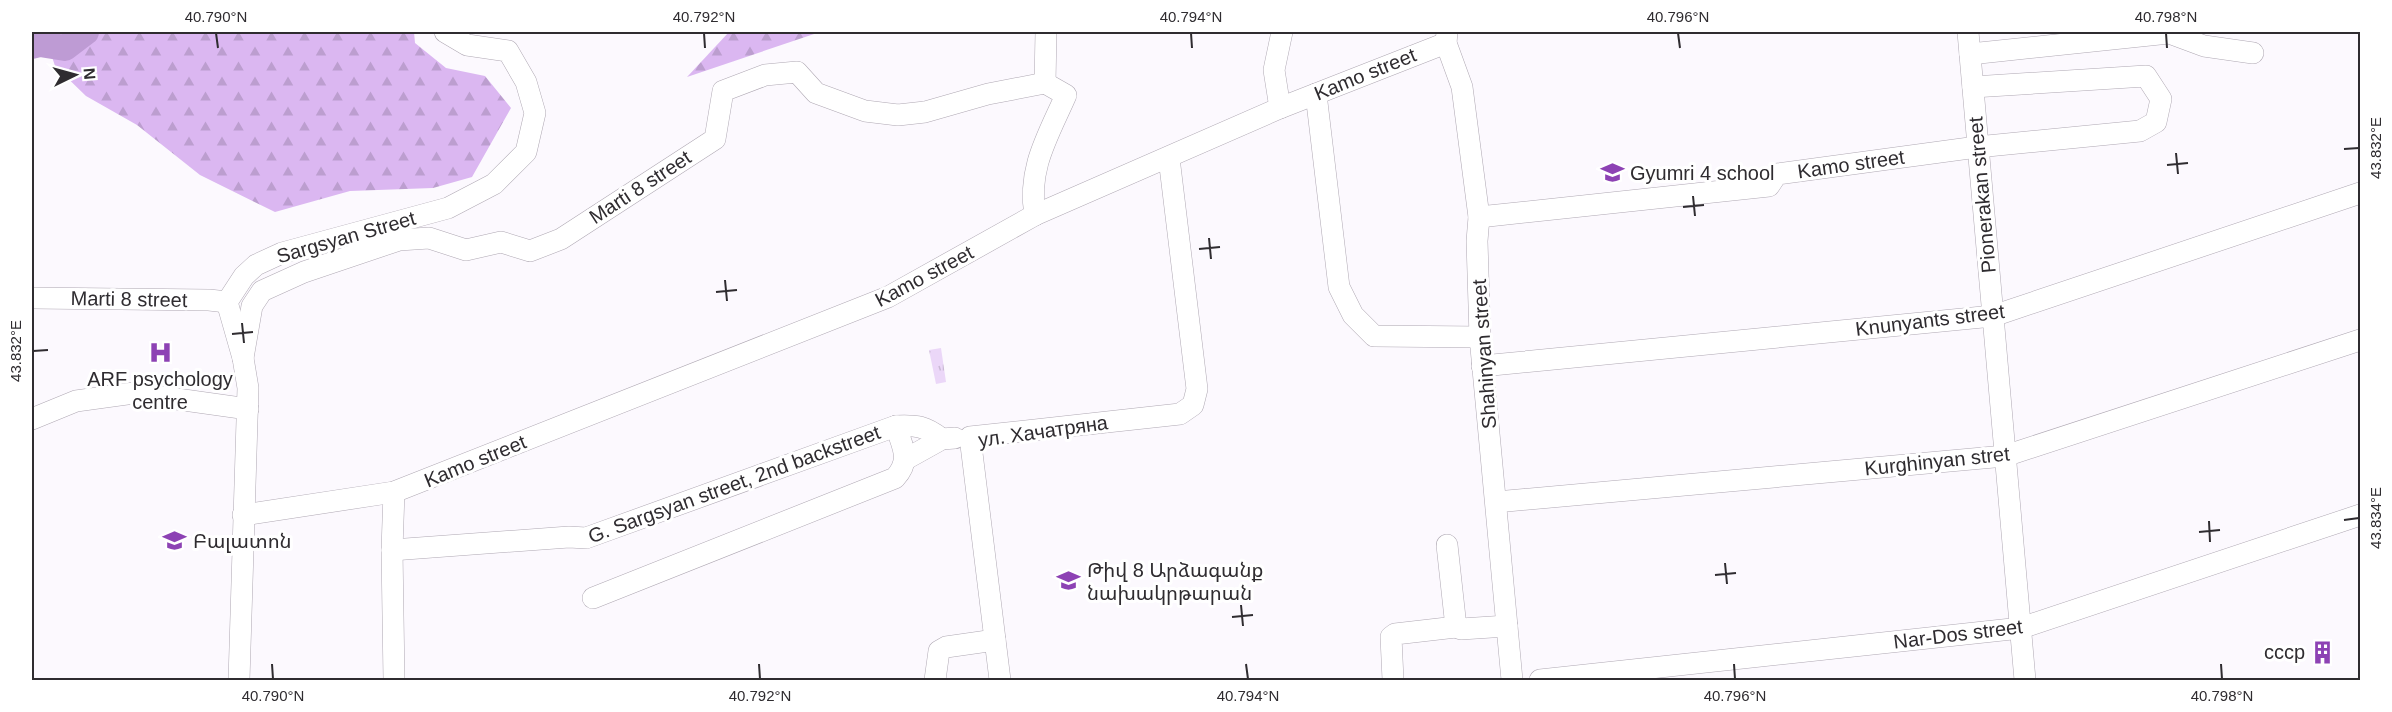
<svg xmlns="http://www.w3.org/2000/svg" width="2392" height="712" viewBox="0 0 2392 712" font-family="Helvetica,'Noto Sans Armenian',sans-serif">
	<defs>
		<pattern id="forest-firs" width="22" height="20" patternUnits="userSpaceOnUse" patternTransform="scale(1.5)"><rect width="22" height="20" fill="#dbb7f1"/><path d="M5 1l3.5 6h-7zM16 11l3.5 6h-7z" fill="#bc9ecf"/></pattern>
		<pattern id="park-tufts" width="24" height="20" patternUnits="userSpaceOnUse" patternTransform="scale(1.5)"><rect width="24" height="20" fill="#ebd7f8"/><path d="M3 7l-1-3M5 7V3M7 7l1-3M15 17l-1-3M17 17v-4M19 17l1-3" fill="none" stroke="#cab9d5"/></pattern>
	</defs>
	<rect width="100%" height="100%" fill="#fcf9fe"/>
	<!-- forest -->
	<g fill="url(#forest-firs)">
		<polygon points="44,32 414,32 415,43 446,68 485,76 511,108 472,177 433,188 350,191 275,212 200,175 137,125 86,96 55,66"/>
		<polygon points="729,32 820,32 687,77"/>
	</g>
	<!-- park -->
	<polygon fill="url(#park-tufts)" points="941,348 946,382 936,384 929,350"/>
	<g fill="none" stroke-linecap="round" stroke-linejoin="round">
		<!-- river -->
		<polyline stroke="#be9bd4" stroke-width="26" points="32,46 40,44 65,48 86,32"/>
		<defs>
			<g id="minor">
				<polyline points="1447,32 1446,43 1462,87 1479,217 1477,241 1480,337 1512,680"/>
				<polyline points="1968,32 2025,680"/>
				<polyline points="1970,54 2169,33 2204,46 2253,53"/>
				<polyline points="1045,83 1046,32"/>
				<polyline points="1316,94 1339,287 1353,315 1374,336 1480,337"/>
				<polyline points="1280,108 1274,70 1282,32"/>
				<path d="M 1035,215 C 1027,169 1048,136 1066,95 L 1045,83"/>
				<polyline points="1479,217 1769,186 1777,174 1977,147 2140,131 2156,122 2161,99 2146,76 1973,87"/>
				<polyline points="32,298 209,300 227,302"/>
				<polyline points="243,358 252,306 262,291 304,272 399,240 429,238 466,250 501,242 530,251 561,239 715,139 723,91 765,75 797,72 816,93 865,111 898,115 925,112 988,94 1045,83"/>
				<polyline points="1482,366 1993,316 2360,193"/>
				<polyline points="32,419 76,401 134,393 248,409"/>
				<polyline points="906,459 942,439 955,438"/>
				<polyline points="1496,502 2005,456 2360,340"/>
				<polyline points="243,515 394,492 888,297 1035,215 1280,108 1446,43"/>
				<polyline points="1447,545 1456,627 1461,629 1507,626"/>
				<path d="M 392,550 L 569,537 L 586,538 L 896,426 C 917,425 925,426 942,439"/>
				<path d="M 593,598 L 895,478 C 912,459 902,447 896,426"/>
				<polyline points="239,680 248,388 243,358 227,302 244,276 256,265 282,253 448,208 494,184 526,152 535,113 526,82 508,51 467,45 445,32"/>
				<polyline points="394,680 392,550 394,492"/>
				<polyline points="935,680 939,651 946,647 995,640"/>
				<polyline points="1000,680 970,437 1180,414 1193,405 1197,389 1169,158"/>
				<polyline points="1393,680 1391,637 1395,634 1456,627"/>
				<polyline points="1540,680 2021,628 2360,515"/>
			</g>
		</defs>
		<!-- minor casing -->
		<use href="#minor" stroke="#afa8b3" stroke-width="22"/>
		<!-- minor -->
		<use href="#minor" stroke="#fff" stroke-width="21"/>
	</g>
	<!-- ticks -->
	<path fill="none" stroke="#2f2c30" stroke-width="2" d="M 216,33 L 218,48M 704,33 L 705,48M 1191,33 L 1192,48M 1678,33 L 1680,48M 2166,33 L 2167,48M 2344,149 L 2359,148M 2176,153 L 2178,174M 2167,165 L 2188,163M 1693,196 L 1695,216M 1683,207 L 1704,205M 1209,238 L 1211,259M 1199,249 L 1220,247M 725,280 L 727,301M 716,292 L 737,290M 242,323 L 244,343M 232,334 L 253,332M 33,351 L 48,350M 2344,520 L 2359,518M 2209,521 L 2210,542M 2199,532 L 2220,530M 1725,563 L 1727,584M 1715,575 L 1736,573M 1241,605 L 1243,626M 1232,617 L 1253,615M 272,664 L 273,679M 759,664 L 760,679M 1246,664 L 1248,679M 1734,664 L 1735,679M 2221,664 L 2222,679"/>
	<!-- icons -->
	<defs>
		<symbol id="school-bare" viewBox="-9 -9 18 18"><path d="M0-5L7-2L0 1L-7-2ZM-4 1L0 2.5L4 1V4Q0 6-4 4Z" fill="#8d42b4" stroke="#fff" stroke-width="2.5" paint-order="stroke"/></symbol>
		<symbol id="hospital-bare" viewBox="-9 -9 18 18"><path d="M-5-5h3v3.5h4V-5h3V5h-3V1.5h-4V5h-3Z" fill="#8d42b4" stroke="#fff" stroke-width="2.5" paint-order="stroke"/></symbol>
		<symbol id="building-bare" viewBox="-9 -9 18 18"><path d="M-4-6H4V6H1V3H-1V6H-4ZM-2.5-4.3h1.7v1.8h-1.7ZM.8-4.3h1.7v1.8H.8ZM-2.5-1h1.7V.8h-1.7ZM.8-1h1.7V.8H.8Z" fill="#8d42b4" stroke="#fff" stroke-width="2.5" paint-order="stroke"/></symbol>
	</defs>
	<g fill-rule="evenodd">
		<use href="#school-bare" x="1596" y="156" width="33" height="33"/>
		<use href="#hospital-bare" x="144" y="336" width="33" height="33"/>
		<use href="#school-bare" x="158" y="524" width="33" height="33"/>
		<use href="#school-bare" x="1052" y="564" width="33" height="33"/>
		<use href="#building-bare" x="2306" y="636" width="33" height="33"/>
	</g>
	<g text-anchor="middle" stroke-width="6" stroke-linejoin="round" paint-order="stroke">
		<!-- street labels -->
		<g font-size="20" fill="#2f2c30" stroke="#fff">
			<text transform="translate(1365 74) rotate(-22)" y="7">Kamo street</text>
			<text transform="translate(1851 164) rotate(-8)" y="7">Kamo street</text>
			<text transform="translate(640 187) rotate(-33)" y="7">Marti 8 street</text>
			<text transform="translate(1982 195) rotate(-95)" y="7">Pionerakan street</text>
			<text transform="translate(346 237) rotate(-16)" y="7">Sargsyan Street</text>
			<text transform="translate(924 276) rotate(-28)" y="7">Kamo street</text>
			<text transform="translate(129 299) rotate(1)" y="7">Marti 8 street</text>
			<text transform="translate(1930 320) rotate(-7)" y="7">Knunyants street</text>
			<text transform="translate(1484 354) rotate(-94)" y="7">Shahinyan street</text>
			<text transform="translate(1043 431) rotate(-8)" y="7">ул. Хачатряна</text>
			<text transform="translate(475 461) rotate(-22)" y="7">Kamo street</text>
			<text transform="translate(1937 461) rotate(-6)" y="7">Kurghinyan stret</text>
			<text transform="translate(734 484) rotate(-20)" y="7">G. Sargsyan street, 2nd backstreet</text>
			<text transform="translate(1958 634) rotate(-7)" y="7">Nar-Dos street</text>
		</g>
		<!-- poi labels -->
		<g font-size="20" fill="#2f2c30" stroke="#fff" text-anchor="start">
			<text x="1630" y="180">Gyumri 4 school</text>
			<text x="160" y="386" text-anchor="middle">ARF psychology<tspan x="160" dy="23">centre</tspan></text>
			<text x="193" y="548">Բալատոն</text>
			<text x="1087" y="577">Թիվ 8 Արձագանք<tspan x="1087" dy="23">նախակրթարան</tspan></text>
			<text x="2305" y="659" text-anchor="end">ссср</text>
		</g>
	</g>
	<!-- border -->
	<rect width="2392" height="712" fill="none" stroke="#ffffff" stroke-width="66"/>
	<!-- north arrow -->
	<g transform="translate(75 75) rotate(85)" stroke="#ffffff" stroke-width="4.5" paint-order="stroke">
	<path d="M0-4.5L10 22L0 15L-10 22Z" fill="#2f2c30"/>
	<text y="-9" font-size="16" font-weight="bold" text-anchor="middle" fill="#2f2c30">N</text>
	</g>
	<rect x="33" y="33" width="2326" height="646" fill="none" stroke="#2f2c30" stroke-width="2"/>
	<g font-size="15" text-anchor="middle" fill="#2f2c30">
		<text x="216" y="22">40.790°N</text>
		<text x="704" y="22">40.792°N</text>
		<text x="1191" y="22">40.794°N</text>
		<text x="1678" y="22">40.796°N</text>
		<text x="2166" y="22">40.798°N</text>
		<text transform="translate(2376 148) rotate(-90)" y="5">43.832°E</text>
		<text transform="translate(16 351) rotate(-90)" y="5">43.832°E</text>
		<text transform="translate(2376 518) rotate(-90)" y="5">43.834°E</text>
		<text x="273" y="701">40.790°N</text>
		<text x="760" y="701">40.792°N</text>
		<text x="1248" y="701">40.794°N</text>
		<text x="1735" y="701">40.796°N</text>
		<text x="2222" y="701">40.798°N</text>
	</g>
</svg>
